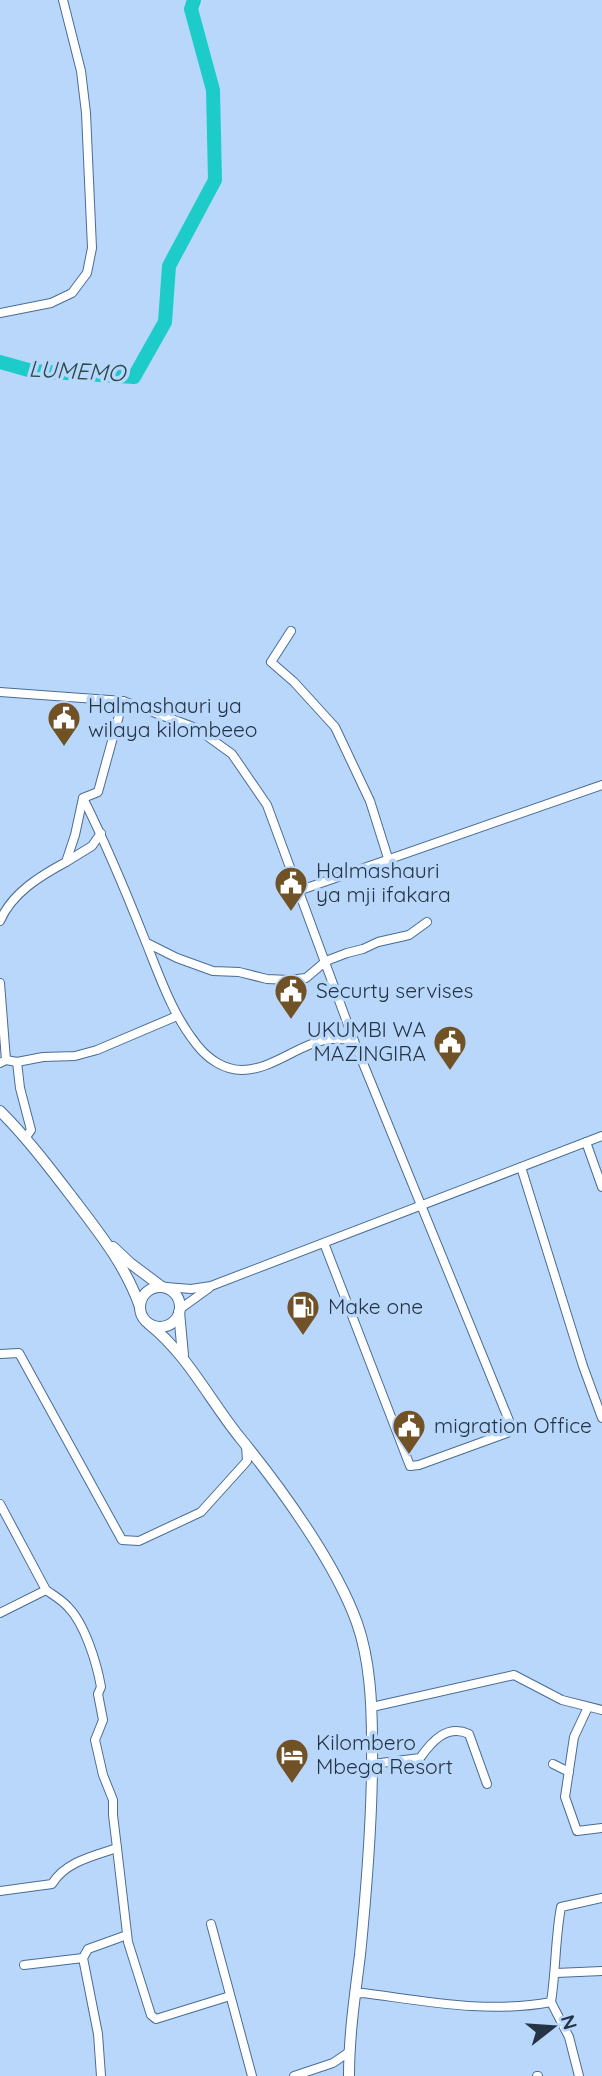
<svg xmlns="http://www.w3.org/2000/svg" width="602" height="2076" viewBox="0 0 602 2076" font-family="Quicksand,sans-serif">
	<rect width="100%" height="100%" fill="#b9d7fb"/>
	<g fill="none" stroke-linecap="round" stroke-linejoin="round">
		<!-- river -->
		<polyline stroke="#1dccc9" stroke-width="14" points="0,362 32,371 134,377 165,322 169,266 215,180 213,90 191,9 194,0"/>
		<defs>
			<g id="minor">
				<polyline points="0,313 51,303 72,293 87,273 92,248 86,113 81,71 63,0"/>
				<polyline points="291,631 271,662 294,682 335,727 370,801 388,858"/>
				<polyline points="0,692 123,701 196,728 232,754 267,805 354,1041 510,1423 511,1429 507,1433 419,1465 410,1466 324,1243"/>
				<path d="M 83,798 C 106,844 126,892 145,940 C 160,977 172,1014 197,1045 C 208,1059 224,1070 242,1070 C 274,1070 301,1041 333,1039 C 340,1038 348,1040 354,1041"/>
				<polyline points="66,862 92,846 101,833"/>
				<polyline points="298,891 602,785"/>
				<path d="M 0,921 C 12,893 40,876 66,862 L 75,835 L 83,798 L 98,792 L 123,701"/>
				<polyline points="147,943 177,958 213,971 239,972 267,979 289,980 306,978 326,961 347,953 363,949 378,942 409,935 427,922"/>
				<polyline points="0,983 6,1060"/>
				<polyline points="17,1062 20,1088 31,1130 26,1137"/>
				<polyline points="0,1063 6,1060 17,1062 43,1057 75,1056 97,1050 177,1016"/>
				<polyline points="586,1142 602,1187"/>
				<polyline points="521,1167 583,1366 602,1418"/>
				<polyline points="166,1287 191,1289 211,1286 602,1136"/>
				<polyline points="180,1309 209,1288"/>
				<polyline points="0,1354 19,1353 122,1540 139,1541 201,1512 247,1461 246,1445"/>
				<polyline points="0,1504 46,1590 0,1613"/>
				<polyline points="372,1707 514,1675 562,1700 602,1710"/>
				<polyline points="588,1707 574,1737 565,1797 577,1831 602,1828"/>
				<path d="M 373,1764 L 420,1758 C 432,1741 447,1724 469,1734 L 487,1784"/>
				<polyline points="553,1764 569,1772"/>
				<polyline points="117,1848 128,1942 151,2015 156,2019 230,1996"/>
				<path d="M 0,1891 L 52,1884 C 65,1862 93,1856 117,1848 L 113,1815 L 113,1800 L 103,1775 L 95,1740 L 103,1720 L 98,1694 L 101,1687 C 97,1664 85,1624 68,1607 C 62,1600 53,1595 46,1590"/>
				<polyline points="211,1924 252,2076"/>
				<polyline points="24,1965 83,1958"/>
				<polyline points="556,1973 602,1971"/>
				<path d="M 355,1994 L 363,1993 C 425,2001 488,2014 551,2002 C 556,1971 555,1939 561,1907 L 602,1898"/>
				<polyline points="551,2002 569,2037 579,2076"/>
				<polyline points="101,2076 98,2034 83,1958 88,1949 127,1935"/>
				<polyline points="294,2076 333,2063 349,2052"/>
				<polyline points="537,2076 538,2076"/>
			</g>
			<g id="secondary">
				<path d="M 0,1111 C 27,1138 49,1167 72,1197 C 98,1231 126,1266 140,1307"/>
				<polyline points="113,1247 130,1263 162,1287"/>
				<circle cx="160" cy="1307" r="20"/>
				<polyline points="179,1312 183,1355"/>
				<path d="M 149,1324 C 188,1355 210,1401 241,1439 C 281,1488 336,1564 357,1623 C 370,1660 372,1703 372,1743 C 373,1814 367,1885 360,1955 C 355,1995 349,2035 349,2076"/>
			</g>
		</defs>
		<!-- minor casing -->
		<use href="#minor" stroke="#4a6c94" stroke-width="10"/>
		<!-- secondary casing -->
		<use href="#secondary" stroke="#4a6c94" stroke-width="12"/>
		<!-- minor -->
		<use href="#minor" stroke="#fff" stroke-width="8"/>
		<!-- secondary -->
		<use href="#secondary" stroke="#fff" stroke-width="10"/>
	</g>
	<!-- icons -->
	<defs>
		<symbol id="civic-pin" viewBox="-11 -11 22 30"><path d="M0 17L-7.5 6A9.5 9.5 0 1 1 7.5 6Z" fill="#715227" stroke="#b9d7fb"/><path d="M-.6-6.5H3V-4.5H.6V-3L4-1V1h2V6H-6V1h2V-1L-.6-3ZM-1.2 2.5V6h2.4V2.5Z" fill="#fff"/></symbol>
		<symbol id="fuel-pin" viewBox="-11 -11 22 30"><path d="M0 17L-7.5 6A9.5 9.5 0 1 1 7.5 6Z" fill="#715227" stroke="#b9d7fb"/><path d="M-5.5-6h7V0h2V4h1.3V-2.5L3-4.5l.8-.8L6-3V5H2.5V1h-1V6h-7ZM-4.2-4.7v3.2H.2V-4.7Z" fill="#fff"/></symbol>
		<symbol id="hotel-pin" viewBox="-11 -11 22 30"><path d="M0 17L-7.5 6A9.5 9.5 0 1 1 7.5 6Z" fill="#715227" stroke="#b9d7fb"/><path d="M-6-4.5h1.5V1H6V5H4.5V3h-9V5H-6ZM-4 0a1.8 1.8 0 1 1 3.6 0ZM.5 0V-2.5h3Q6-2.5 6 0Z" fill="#fff"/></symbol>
	</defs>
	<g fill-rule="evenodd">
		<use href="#civic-pin" x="45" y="699" width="38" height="52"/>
		<use href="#civic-pin" x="272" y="864" width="38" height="52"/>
		<use href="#civic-pin" x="272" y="972" width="38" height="52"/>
		<use href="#civic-pin" x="431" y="1023" width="38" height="52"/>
		<use href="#fuel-pin" x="284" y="1288" width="38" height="52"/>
		<use href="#civic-pin" x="390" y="1407" width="38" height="52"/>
		<use href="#hotel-pin" x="273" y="1736" width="38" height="52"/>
	</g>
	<g text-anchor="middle" stroke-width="7" stroke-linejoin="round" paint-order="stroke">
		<!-- poi labels -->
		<g font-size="21" fill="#253445" stroke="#b9d7fb" text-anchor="start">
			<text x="88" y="713">Halmashauri ya<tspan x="88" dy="24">wilaya kilombeeo</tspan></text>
			<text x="316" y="878">Halmashauri<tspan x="316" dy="24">ya mji ifakara</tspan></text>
			<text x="316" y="998">Securty servises</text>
			<text x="426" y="1037" text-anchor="end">UKUMBI WA<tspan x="426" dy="24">MAZINGIRA</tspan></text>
			<text x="328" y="1314">Make one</text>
			<text x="434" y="1433">migration Office</text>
			<text x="316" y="1750">Kilombero<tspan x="316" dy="24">Mbega Resort</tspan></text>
		</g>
		<!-- water labels -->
		<g font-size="23" font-style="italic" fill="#2b4b4a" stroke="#b9d7fb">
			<text transform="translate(77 371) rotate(3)" y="8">LUMEMO</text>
		</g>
	</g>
	<!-- north arrow -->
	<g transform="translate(553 2027) rotate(73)" stroke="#b9d7fb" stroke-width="5" paint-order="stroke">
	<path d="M0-5L12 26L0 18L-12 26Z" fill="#253445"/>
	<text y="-10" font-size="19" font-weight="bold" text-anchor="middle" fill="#253445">N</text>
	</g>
</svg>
